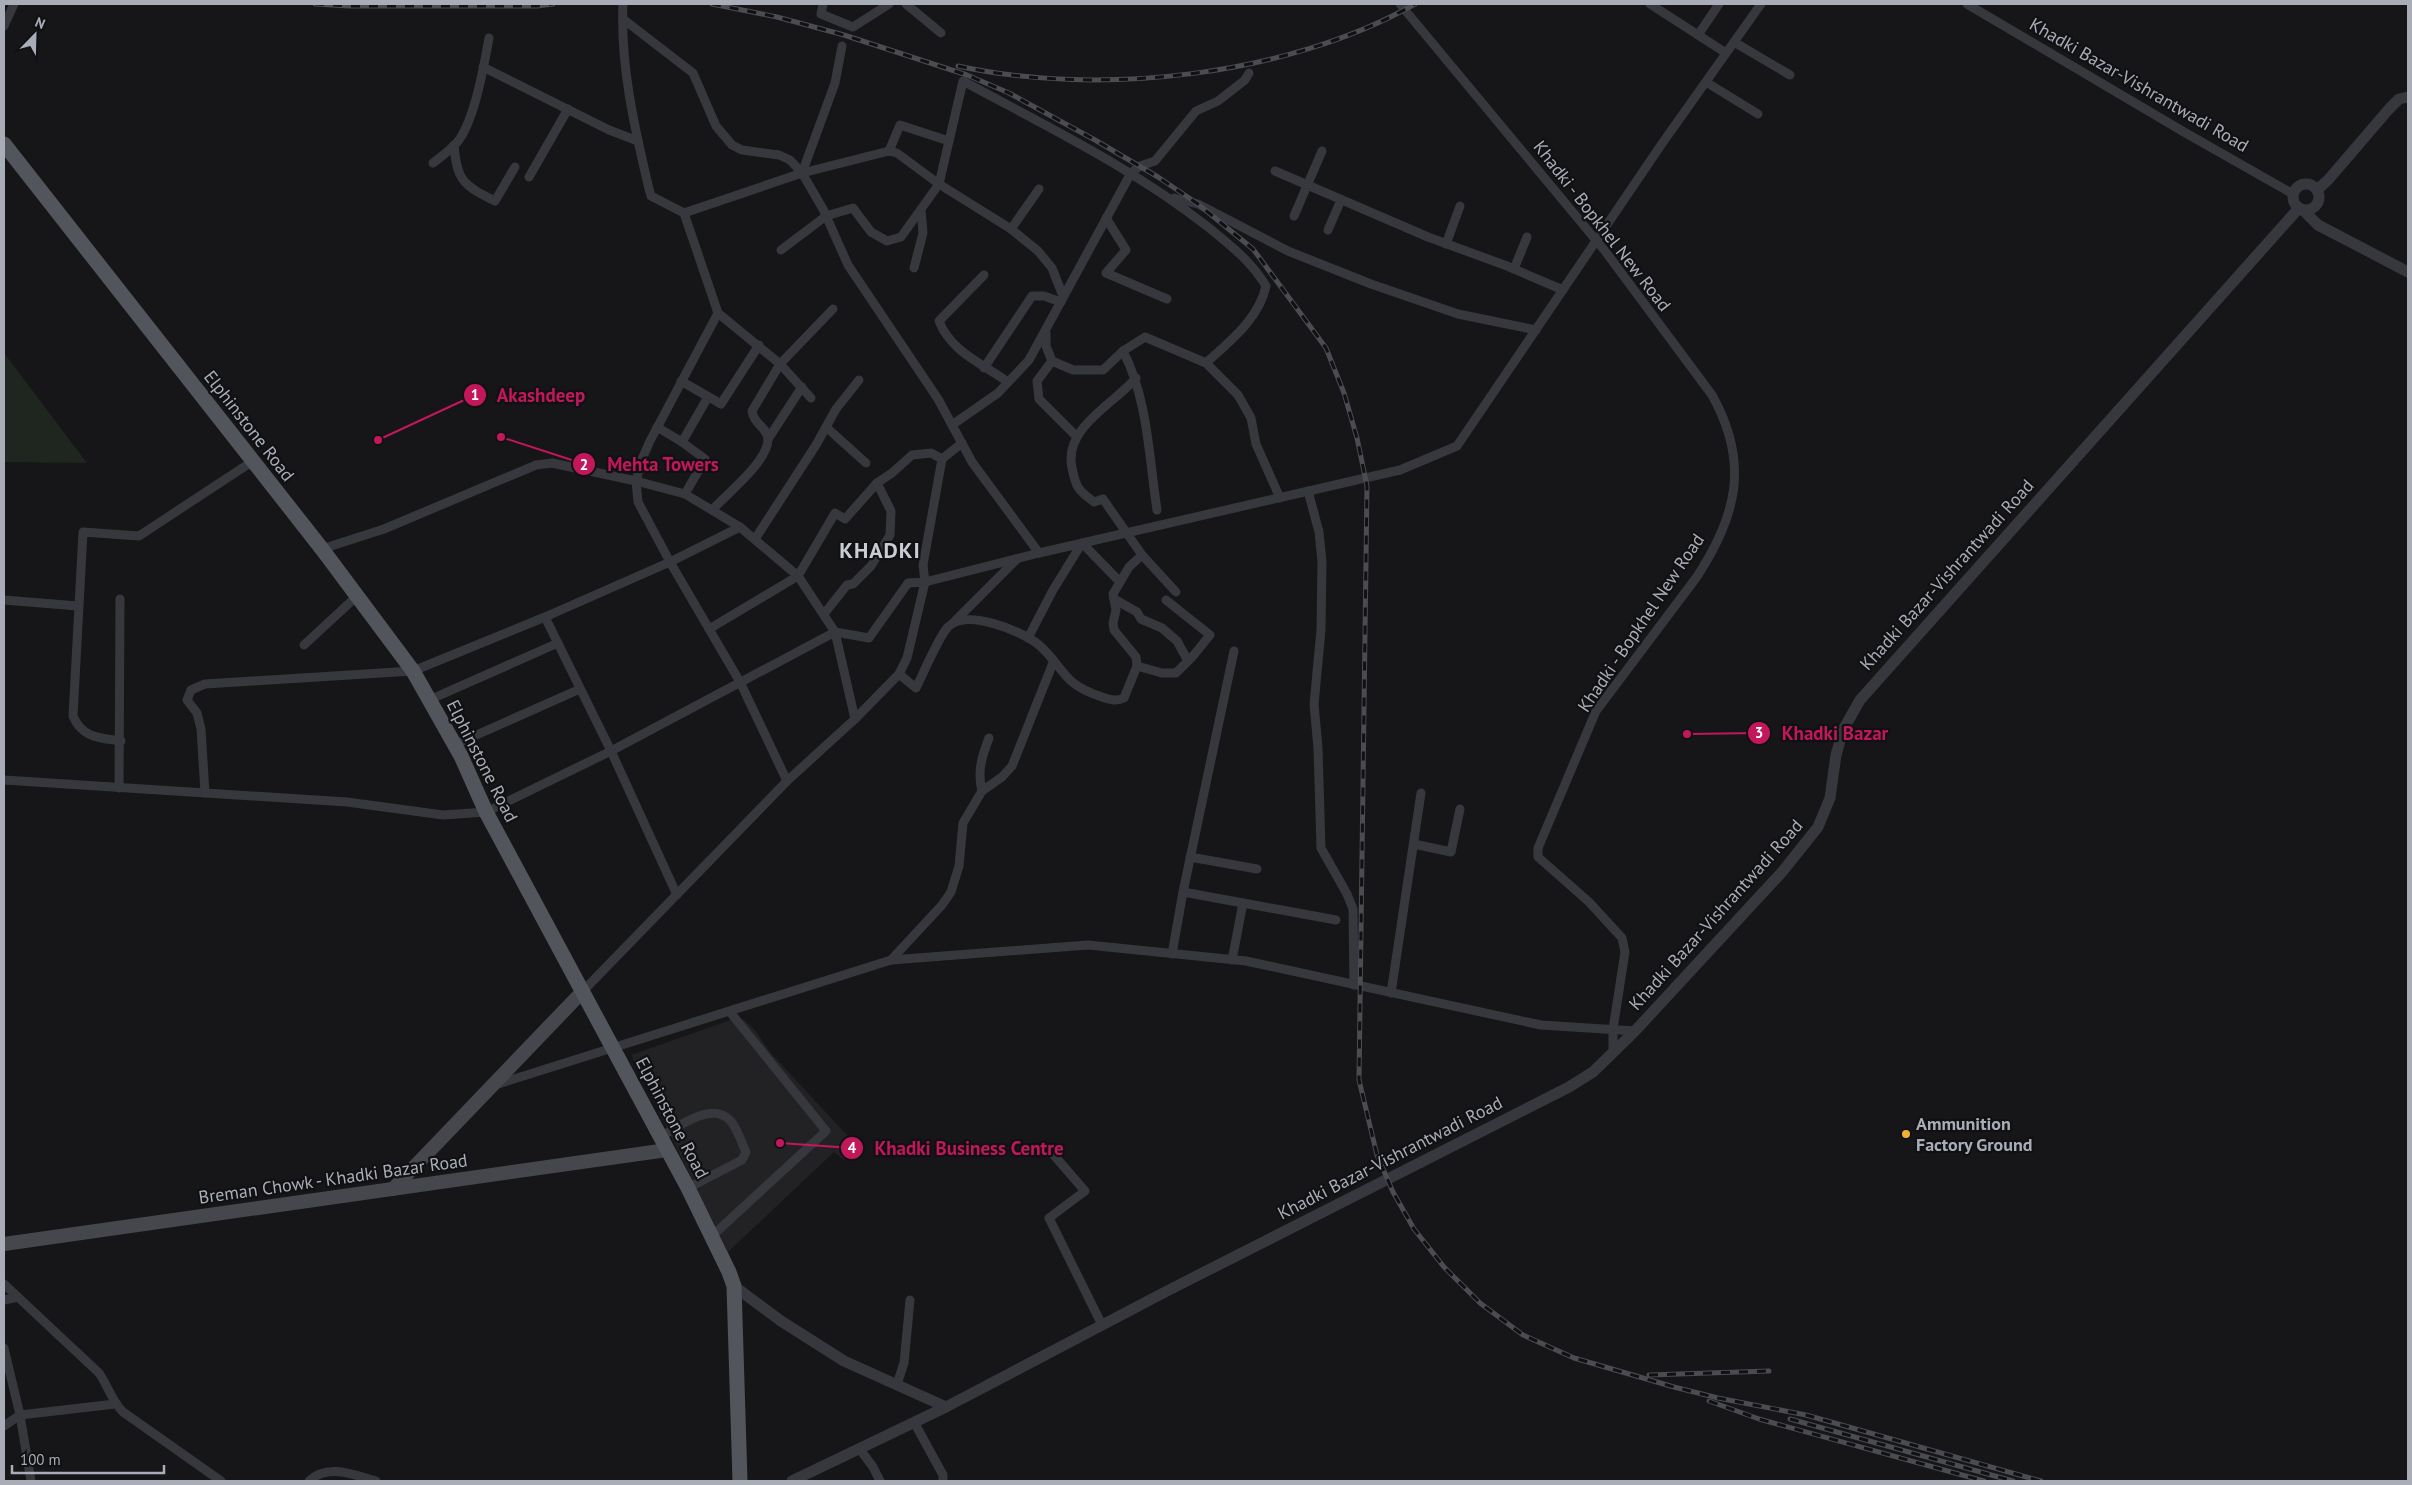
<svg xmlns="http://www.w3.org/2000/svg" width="2412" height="1485" viewBox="0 0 2412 1485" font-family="'PT Sans',sans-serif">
	<rect width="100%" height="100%" fill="#161618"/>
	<!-- built -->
	<polygon fill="#222225" points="736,1018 744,1020 755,1030 770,1052 858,1147 851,1156 844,1160 834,1152 728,1252 631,1055"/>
	<!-- green -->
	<polygon fill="#1e261f" points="4,353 87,463 4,462"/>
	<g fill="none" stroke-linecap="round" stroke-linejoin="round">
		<!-- minor -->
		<g stroke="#37383d" stroke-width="9">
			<polyline points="823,4 821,14 853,27 889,4"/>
			<polyline points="906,4 941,33"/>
			<path d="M 1400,4 L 1605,251 L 1712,395 C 1750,463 1737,516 1696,578 L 1596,711 L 1538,848 L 1538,857 L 1589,902 L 1622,938 L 1625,952 L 1613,1029 L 1613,1053"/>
			<polyline points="1650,4 1726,53"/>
			<polyline points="1967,4 2184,132 2293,194"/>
			<polyline points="623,19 693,73 716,126 732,145 742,150 779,155 790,160 802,173 823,209 848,265 938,399 972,462 1039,553"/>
			<polyline points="4,26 14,4"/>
			<polyline points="1698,35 1719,4"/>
			<polyline points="1734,42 1790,75"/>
			<polyline points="483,67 609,130 638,141"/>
			<polyline points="1706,82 1758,114"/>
			<path d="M 454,145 C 457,181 463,185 495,201 L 515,167"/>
			<polyline points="889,151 900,125 949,141"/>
			<path d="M 433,163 C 442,156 452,149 459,140 C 475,117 484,66 489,38"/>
			<polyline points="1275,171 1428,237 1507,266 1563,290"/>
			<polyline points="802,173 835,83 842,46"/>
			<polyline points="529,177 568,109"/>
			<polyline points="1174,198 1198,204 1288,251 1371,284 1458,314 1536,330"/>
			<polyline points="684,213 802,173 889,151 897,153 939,184 1011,229 1038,251 1052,268 1063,296"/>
			<polyline points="1294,216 1322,151"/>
			<polyline points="1106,218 1126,250 1106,273 1167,299"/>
			<polyline points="1011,229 1039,189"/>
			<polyline points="1328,230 1341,200"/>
			<polyline points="1446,244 1460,206"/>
			<path d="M 781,250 L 826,216 L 853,208 L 871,232 L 887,241 L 901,237 L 939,184 L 963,81 C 1046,126 1133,168 1208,227 C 1230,245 1251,261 1266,286 C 1259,319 1229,342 1206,363 L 1238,395 L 1251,418 L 1256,444 L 1280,498"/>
			<polyline points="914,268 923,233 921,210"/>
			<polyline points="1514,269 1527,237"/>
			<path d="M 984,275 L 939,321 C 951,352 983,364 1008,382"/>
			<polyline points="718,313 780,364 811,398"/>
			<polyline points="1046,333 1046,346 1052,361 1073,370 1103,370 1123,351 1145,337 1206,363"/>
			<path d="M 1123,351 C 1148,399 1149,458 1157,510"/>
			<polyline points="1052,361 1037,381 1039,399 1076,436"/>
			<polyline points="984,368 1032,296 1044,296 1061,302"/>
			<path d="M 1136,378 C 1114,404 1063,428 1072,468 C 1076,488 1078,490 1094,502 L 1103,499 L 1142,555 L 1176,592"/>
			<polyline points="681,381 721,404 759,345"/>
			<polyline points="952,425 998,393 1029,360 1131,173 1140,166 1155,161 1196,111 1218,101 1245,80 1249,73"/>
			<polyline points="657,427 682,442 708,397"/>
			<polyline points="826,427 866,463"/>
			<polyline points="768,439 802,387"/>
			<polyline points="682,442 705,459 685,494"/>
			<polyline points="1308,491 1319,532 1322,562 1321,630 1314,704 1318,748 1321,848 1347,894 1353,909 1354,985"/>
			<path d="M 712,510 C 727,494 767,462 768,440 C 768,427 753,424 752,411 L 780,364 L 833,309"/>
			<polyline points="755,539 816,445 836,409 859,380"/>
			<path d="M 322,549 L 384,529 L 536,465 L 552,463 L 636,481 L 642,459 L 650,441 L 718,313 L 684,213 L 651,196 L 649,189 C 635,130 620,65 623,4"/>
			<polyline points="1114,599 1137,612 1141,619 1162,628 1177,641 1188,661"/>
			<polyline points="4,600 78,606"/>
			<polyline points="824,614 847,585 853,584 871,566 890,535 891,511 877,483"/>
			<polyline points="545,617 611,751 677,895"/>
			<polyline points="954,622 1017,559"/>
			<polyline points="709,629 798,576 835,513 845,519 877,483 892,473 912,455 931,453 942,459 962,443"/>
			<polyline points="1028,638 1053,590 1082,543 1119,581"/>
			<polyline points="304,645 357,596"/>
			<polyline points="1137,666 1162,673 1176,673 1193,656 1210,635 1166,600"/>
			<path d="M 899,674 L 916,688 C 923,674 939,636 948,627 C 966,608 1022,631 1039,645 C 1064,667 1061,683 1099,696 C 1108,699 1115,702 1124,698 L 1137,666 L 1136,657 L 1114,630 L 1113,623 L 1116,610 L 1113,594 L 1129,567 L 1142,555"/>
			<polyline points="429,700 558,643"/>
			<path d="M 989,738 C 982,756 977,771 982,791 L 1002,777 L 1012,766 L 1053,663"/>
			<path d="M 121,741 C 100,738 82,738 73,716 L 83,532 L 139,536 L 253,461"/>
			<polyline points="454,745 580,689"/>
			<polyline points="4,780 347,802 443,815 486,812 611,751 835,632 869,638 908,583 925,582 923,565 942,459"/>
			<polyline points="787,781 740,682 670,562 638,502 636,481 685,494 740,527 798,576 835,632 855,719"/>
			<polyline points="119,788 120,599"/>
			<polyline points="205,793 201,729 197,713 187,700 191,690 205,684 413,671 545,617 670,562 740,527"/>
			<polyline points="1414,844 1451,852 1460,809"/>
			<polyline points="1190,857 1257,869"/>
			<polyline points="1183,892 1234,651"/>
			<polyline points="1243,903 1336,920"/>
			<polyline points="1172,954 1183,892 1243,903 1232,960"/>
			<polyline points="891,960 942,905 951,892 959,866 963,823 982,791"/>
			<polyline points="583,991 787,781 855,719 899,674 907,658 925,582 1039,553 1400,470 1457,446 1661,145 1761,4"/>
			<polyline points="1391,993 1421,793"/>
			<polyline points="495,1085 891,960 1088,945 1246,961 1541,1025 1635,1031"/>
			<path d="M 660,1137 C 677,1128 707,1104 726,1117 C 736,1123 741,1142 746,1152 L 742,1160 L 688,1188"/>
			<polyline points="1052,1153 1085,1191 1049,1218 1102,1325"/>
			<polyline points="712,1236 826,1131 730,1012"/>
			<path d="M 4,1284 L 99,1373 C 108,1386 112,1401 123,1412 L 221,1481"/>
			<polyline points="4,1300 18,1297"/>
			<polyline points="4,1348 20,1415 31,1481"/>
			<polyline points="897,1384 904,1363 910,1300"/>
			<polyline points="914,1422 943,1475 943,1481"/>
			<polyline points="4,1426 20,1415 115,1404"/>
			<polyline points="859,1448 873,1467 880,1481"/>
			<path d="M 309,1481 C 328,1463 354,1475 376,1481"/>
		</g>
		<!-- tertiary -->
		<g stroke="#37383d" stroke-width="11">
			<circle cx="2306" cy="197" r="13"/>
			<polyline points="2317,190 2328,180 2389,109 2399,99 2408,97"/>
			<polyline points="2303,210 2318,225 2408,272"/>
			<polyline points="734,1286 781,1321 844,1361 946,1407"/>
			<polyline points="792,1481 946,1407 1167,1291 1569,1087 1593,1072 1635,1031 1782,872 1818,827 1830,798 1836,755 1843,730 1860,700 2299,208"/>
		</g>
		<!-- secondary -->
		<g stroke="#45474d" stroke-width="14">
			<polyline points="393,1189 583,991"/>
			<polyline points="4,1244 667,1150"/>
		</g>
		<!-- primary -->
		<polyline stroke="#53555c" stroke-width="15" points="4,144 322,549 413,671 461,756 486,812 688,1188 729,1272 734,1286 740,1481"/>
		<defs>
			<g id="rail">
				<polyline points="315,4 349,6 537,6 553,4"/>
				<polyline points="712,4 777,17 844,35 967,75 1009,93 1095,140 1158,177 1198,204 1253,249 1326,348 1344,393 1357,438 1367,486 1359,1080 1377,1155 1393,1192 1414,1229 1444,1267 1480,1303 1523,1335 1574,1358 1674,1387 1718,1398 1806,1415 2041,1481"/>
				<path d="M 958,66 C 1099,97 1288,76 1415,4"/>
				<polyline points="1649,1375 1769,1371"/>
				<polyline points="1709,1401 1759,1419 1984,1481"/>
				<polyline points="1790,1419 2013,1481"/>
			</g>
		</defs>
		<!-- rail casing -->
		<use href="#rail" stroke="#4a4c52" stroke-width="5"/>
		<!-- rail -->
		<use href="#rail" stroke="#111113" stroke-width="3" stroke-dasharray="9" stroke-linecap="butt"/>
	</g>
	<!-- markers -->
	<circle fill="#f2b134" stroke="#111113" stroke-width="2" cx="1906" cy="1134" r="5"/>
	<g text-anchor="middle" stroke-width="4.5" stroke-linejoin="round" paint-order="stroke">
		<!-- street labels -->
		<g font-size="18" fill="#a8adb8" stroke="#111113">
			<text transform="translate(2139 85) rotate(30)" y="6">Khadki Bazar-Vishrantwadi Road</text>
			<text transform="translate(1602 226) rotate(52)" y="6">Khadki - Bopkhel New Road</text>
			<text transform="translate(249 426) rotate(52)" y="6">Elphinstone Road</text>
			<text transform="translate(1947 575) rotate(-48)" y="6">Khadki Bazar-Vishrantwadi Road</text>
			<text transform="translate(1641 623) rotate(-56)" y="6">Khadki - Bopkhel New Road</text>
			<text transform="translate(482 761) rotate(63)" y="6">Elphinstone Road</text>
			<text transform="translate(1716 915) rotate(-48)" y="6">Khadki Bazar-Vishrantwadi Road</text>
			<text transform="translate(672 1118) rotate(62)" y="6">Elphinstone Road</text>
			<text transform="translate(1390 1158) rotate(-27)" y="6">Khadki Bazar-Vishrantwadi Road</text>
			<text transform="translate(333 1179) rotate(-8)" y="6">Breman Chowk - Khadki Bazar Road</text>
		</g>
		<!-- poi labels -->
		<g font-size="18" font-weight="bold" fill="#a8adb8" stroke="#111113" text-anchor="start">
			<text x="1916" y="1130">Ammunition<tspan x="1916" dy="21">Factory Ground</tspan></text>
		</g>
		<!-- district labels -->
		<g font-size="22" font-weight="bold" letter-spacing="1" fill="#c9ccd4" stroke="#111113">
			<text x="880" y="558">KHADKI</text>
		</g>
	</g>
	<!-- callouts -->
	<path fill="none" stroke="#c2185b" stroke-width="2" d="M378 440L475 395M501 437L584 464M1687 734L1759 733M780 1143L852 1148"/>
	<g fill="#c2185b" stroke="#111113" stroke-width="2">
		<circle cx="378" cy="440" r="5"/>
		<circle cx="501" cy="437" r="5"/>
		<circle cx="1687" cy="734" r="5"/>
		<circle cx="780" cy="1143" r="5"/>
		<circle cx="475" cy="395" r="12"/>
		<circle cx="584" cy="464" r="12"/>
		<circle cx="1759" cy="733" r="12"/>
		<circle cx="852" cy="1148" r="12"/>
	</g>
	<g font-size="15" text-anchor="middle" font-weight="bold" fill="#fff">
		<text x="475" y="400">1</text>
		<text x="584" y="470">2</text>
		<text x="1759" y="738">3</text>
		<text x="852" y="1153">4</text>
	</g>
	<g font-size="19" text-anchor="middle" font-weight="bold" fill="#c2185b" stroke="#111113" stroke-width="4.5" stroke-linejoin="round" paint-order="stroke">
		<text x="541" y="402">Akashdeep</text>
		<text x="663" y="471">Mehta Towers</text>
		<text x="1835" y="740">Khadki Bazar</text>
		<text x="969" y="1155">Khadki Business Centre</text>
	</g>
	<!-- border -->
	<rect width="2412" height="1485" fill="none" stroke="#a8adb8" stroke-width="10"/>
	<!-- north arrow -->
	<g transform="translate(35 35) rotate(23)" stroke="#111113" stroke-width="4" paint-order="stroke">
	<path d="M0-4L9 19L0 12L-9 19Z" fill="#a8adb8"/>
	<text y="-8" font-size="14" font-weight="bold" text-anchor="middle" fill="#a8adb8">N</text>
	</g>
	<!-- scale -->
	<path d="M12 1465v8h152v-8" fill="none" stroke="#a8adb8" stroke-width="2.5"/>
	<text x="20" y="1465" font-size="15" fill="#a8adb8" stroke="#111113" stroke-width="4" paint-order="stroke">100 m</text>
</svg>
